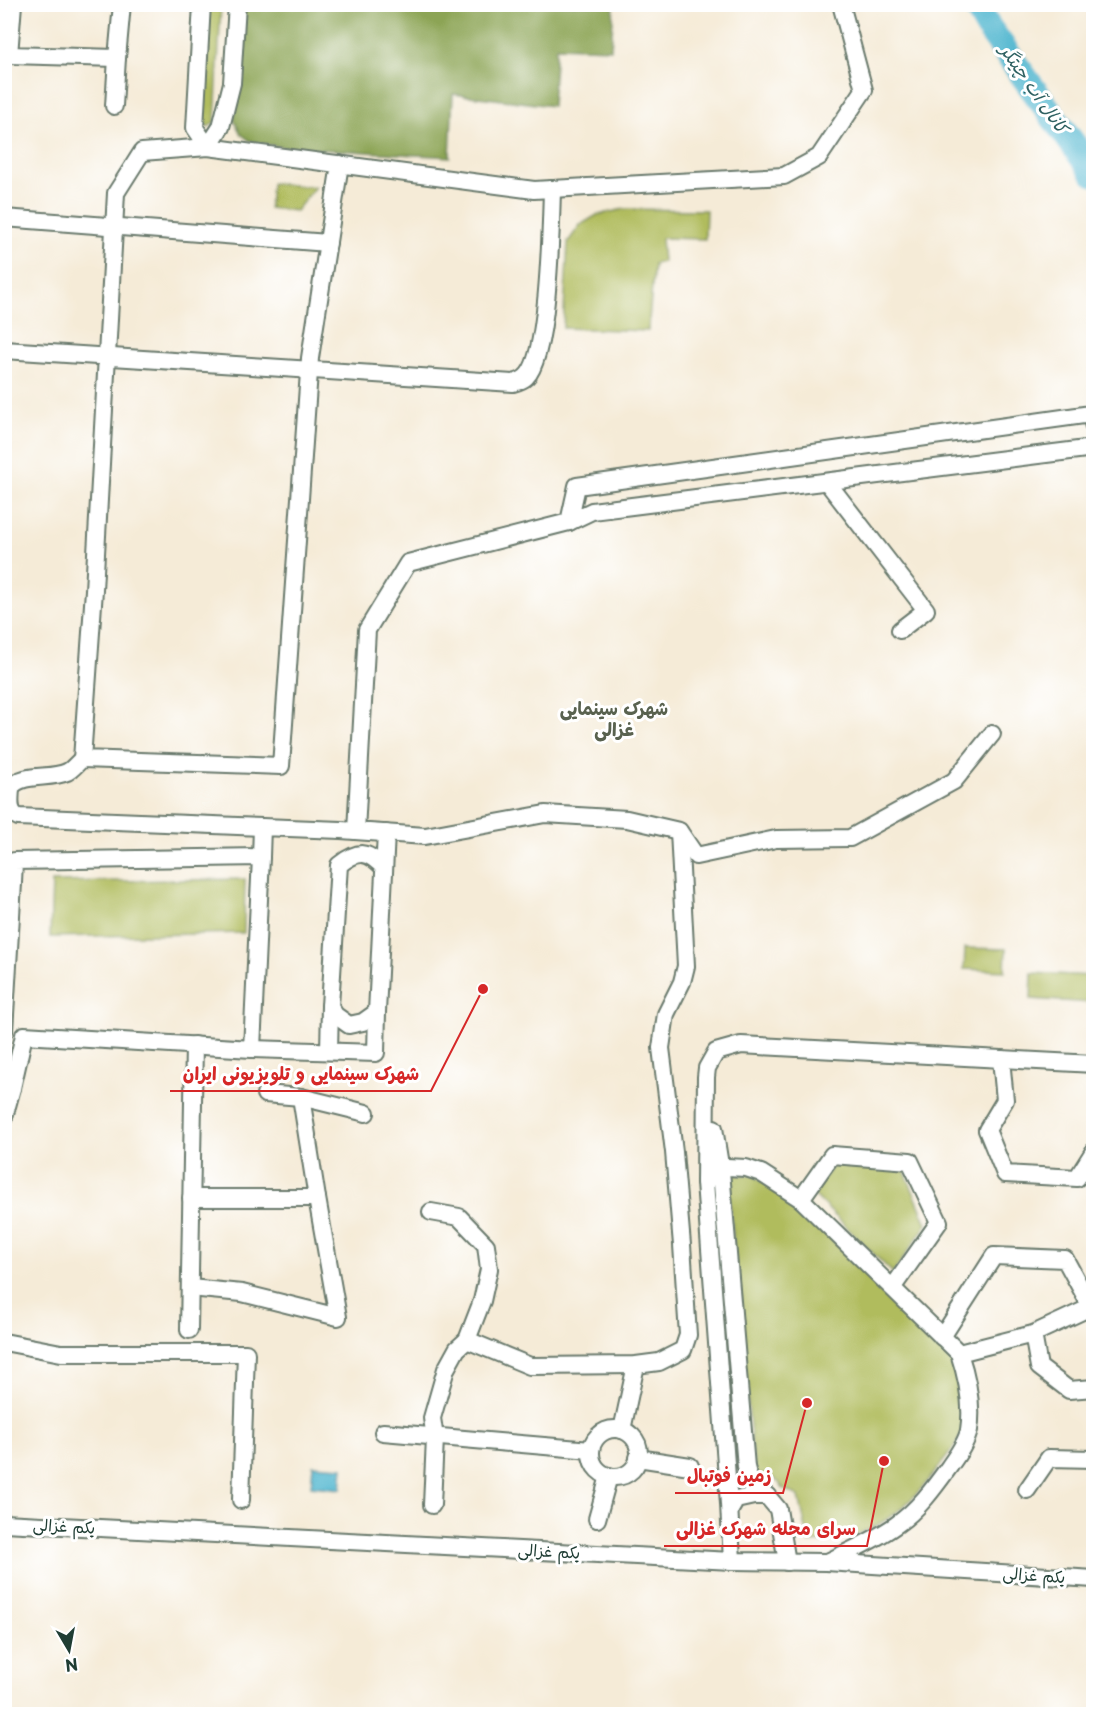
<svg xmlns="http://www.w3.org/2000/svg" width="1098" height="1719" viewBox="0 0 1098 1719" font-family="'Playpen Sans','Playpen Sans Arabic',sans-serif">
	<rect width="100%" height="100%" fill="#fff"/>
	<filter id="ink" filterUnits="userSpaceOnUse"><feTurbulence type="fractalNoise" baseFrequency=".0167" numOctaves="2"/><feDisplacementMap in="SourceGraphic" scale="12" xChannelSelector="R" yChannelSelector="G"/><feConvolveMatrix kernelMatrix="1 2 1 2 8 2 1 2 1" color-interpolation-filters="sRGB"/></filter>
	<filter id="wash" filterUnits="userSpaceOnUse"><feTurbulence type="fractalNoise" baseFrequency=".008" numOctaves="4" result="noise"/><feDisplacementMap in="SourceGraphic" scale="24" xChannelSelector="R" yChannelSelector="G"/><feGaussianBlur stdDeviation="1.35" result="paint"/><feColorMatrix in="noise" values="0 0 0 0 0 0 0 0 0 0 0 0 0 0 0 0 0 1.4 0 .05"/><feComposite in="paint" operator="in"/></filter>
	<g filter="url(#wash)">
		<rect width="100%" height="100%" fill="#f5ebd7"/>
		<!-- green -->
		<g fill="#b0bc5d" stroke="#687c48" stroke-width="1.5">
			<polygon points="207,5 221,5 215,122 208,127 202,123"/>
			<polygon points="271,183 315,187 296,211 269,208"/>
			<polygon points="624,209 706,210 705,239 661,238 663,262 654,264 648,331 563,328 568,242 580,225 597,215"/>
			<polygon points="245,879 244,933 50,937 52,882"/>
			<polygon points="965,948 1006,949 1005,971 964,969"/>
			<polygon points="1032,973 1093,976 1092,1003 1031,999"/>
			<polygon points="838,1160 903,1167 927,1224 893,1273 812,1193"/>
			<path d="M 734,1175 L 753,1175 L 795,1203 L 945,1352 C 947,1355 951,1359 953,1363 C 956,1373 965,1423 962,1432 C 959,1443 949,1454 942,1463 C 907,1511 870,1541 809,1543 L 799,1496 L 783,1489 C 778,1477 766,1476 754,1472 L 728,1181 Z"/>
		</g>
		<!-- forest -->
		<polygon fill="#8ca454" stroke="#567044" stroke-width="1.5" points="243,5 614,5 611,49 556,47 552,106 453,94 450,157 280,147 250,141 241,134 234,120"/>
		<!-- water -->
		<polygon fill="#50b6cf" stroke="#387a82" stroke-width="1.5" points="313,1465 343,1467 341,1489 311,1486"/>
		<g fill="none" stroke-linecap="round" stroke-linejoin="round">
			<!-- river -->
			<polyline stroke="#50b6cf" stroke-width="27" points="975,4 988,27 1094,173"/>
		</g>
	</g>
	<g filter="url(#ink)">
		<g fill="none" stroke-linecap="round" stroke-linejoin="round">
			<defs>
				<g id="minor">
					<polyline points="13,4 9,55 117,58 122,4"/>
					<polyline points="202,4 195,128 208,147 221,127 232,83 237,4"/>
					<polyline points="114,106 117,58"/>
					<polyline points="340,164 310,358 281,766 82,759 94,590 116,193 142,152 208,147 534,190 784,176 819,157 864,90 841,4"/>
					<polyline points="4,218 328,243"/>
					<path d="M 4,350 L 513,383 C 517,382 523,380 526,377 C 549,356 551,223 552,189"/>
					<polyline points="827,482 926,610 900,630"/>
					<polyline points="569,522 577,486 1091,414 1094,427"/>
					<path d="M 82,759 C 77,763 73,769 67,772 C 49,780 24,772 11,787 C 11,797 7,812 18,817 L 262,827"/>
					<polyline points="356,831 367,630 408,563 569,522 592,511 1094,448"/>
					<polyline points="261,857 262,827 341,830 425,836 545,814 627,819 679,831 696,856 776,839 850,838 954,781 992,734"/>
					<path d="M 384,868 C 367,850 358,850 339,865 L 330,1006 L 335,1015 L 349,1025 L 363,1022 L 377,1012 L 386,833"/>
					<polyline points="4,882 13,883 4,1031"/>
					<polyline points="252,1049 376,1053 377,1012"/>
					<polyline points="329,1051 330,1006"/>
					<polyline points="1001,1059 1005,1100 987,1130 1005,1174 1077,1178 1094,1151"/>
					<polyline points="4,1087 12,1088 4,1117"/>
					<polyline points="12,1088 24,1035 252,1049 261,857 14,861 13,883"/>
					<polyline points="265,1094 301,1097"/>
					<polyline points="714,1128 721,1171 746,1467 750,1483 767,1496 778,1509 787,1562"/>
					<path d="M 705,1182 L 727,1167 L 746,1168 L 761,1173 L 801,1199 L 959,1353 C 967,1377 973,1405 969,1430 C 967,1442 956,1457 949,1467 C 934,1488 918,1510 896,1525 C 875,1540 850,1551 827,1562"/>
					<polyline points="191,1198 317,1198 301,1097 366,1113"/>
					<polyline points="801,1199 832,1155 910,1161 939,1222 893,1287"/>
					<polyline points="431,1212 459,1217 486,1245 489,1269 482,1301 467,1340 530,1366 636,1365 659,1362 683,1350 688,1335 682,1245 674,1152 661,1048 666,1014 682,982 686,966 679,831"/>
					<polyline points="190,1288 242,1293 338,1317 317,1198"/>
					<polyline points="189,1330 194,1045"/>
					<polyline points="1033,1334 1039,1367 1069,1390 1094,1388"/>
					<polyline points="942,1337 994,1256 1065,1259 1091,1307 1033,1334 959,1353"/>
					<polyline points="4,1342 61,1353 246,1353 241,1500"/>
					<circle cx="615" cy="1453" r="24"/>
					<polyline points="622,1430 636,1365"/>
					<polyline points="383,1432 591,1450"/>
					<polyline points="638,1458 690,1466"/>
					<polyline points="1027,1490 1049,1458 1094,1459"/>
					<polyline points="432,1505 435,1438 432,1418 446,1369 457,1349 467,1340"/>
					<polyline points="730,1510 736,1500 754,1496 767,1496"/>
					<polyline points="597,1519 609,1476"/>
					<polyline points="4,1523 732,1561 826,1562 1094,1579"/>
					<polyline points="732,1561 729,1504 705,1182 706,1077 707,1068 716,1052 741,1045 1094,1064"/>
				</g>
			</defs>
			<!-- minor casing -->
			<use href="#minor" stroke="#6a7a6d" stroke-width="20"/>
			<!-- minor -->
			<use href="#minor" stroke="#fff" stroke-width="16"/>
		</g>
	</g>
	<g text-anchor="middle" stroke-width="6" stroke-linejoin="round" paint-order="stroke">
		<!-- street labels -->
		<g font-size="16" fill="#1f3d34" stroke="#fff">
			<text transform="translate(64 1526) rotate(3)" y="6">یکم غزالی</text>
			<text transform="translate(549 1551) rotate(3)" y="6">یکم غزالی</text>
			<text transform="translate(1034 1575) rotate(4)" y="6">یکم غزالی</text>
		</g>
		<!-- water labels -->
		<g font-size="18" font-style="italic" fill="#2e6162" stroke="#fff">
			<text transform="translate(1034 89) rotate(55)" y="6">کانال آب چیتگر</text>
		</g>
		<!-- neighbourhood labels -->
		<g font-size="18" font-weight="bold" fill="#59624f" stroke="#fff">
			<text x="614" y="715">شهرک سینمایی<tspan x="614" dy="21">غزالی</tspan></text>
		</g>
	</g>
	<!-- callouts -->
	<path fill="none" stroke="#d62828" stroke-width="2" d="M483 989L431 1091H170M807 1403L783 1493H675M884 1461L867 1546H664"/>
	<g fill="#d62828" stroke="#fff" stroke-width="2">
		<circle cx="483" cy="989" r="6"/>
		<circle cx="807" cy="1403" r="6"/>
		<circle cx="884" cy="1461" r="6"/>
	</g>
	<g font-size="18" text-anchor="middle" font-weight="bold" fill="#d62828" stroke="#fff" stroke-width="6" stroke-linejoin="round" paint-order="stroke">
		<text x="301" y="1080">شهرک سینمایی و تلویزیونی ایران</text>
		<text x="729" y="1482">زمین فوتبال</text>
		<text x="766" y="1535">سرای محله شهرک غزالی</text>
	</g>
	<!-- margin -->
	<rect width="1098" height="1719" fill="none" stroke="#fff" stroke-width="24"/>
	<!-- north arrow -->
	<g transform="translate(69 1650) rotate(170)" stroke="#ffffff" stroke-width="4.5" paint-order="stroke">
	<path d="M0-4.5L10 22L0 15L-10 22Z" fill="#1f3d34"/>
	<text y="-9" font-size="16" font-weight="bold" text-anchor="middle" fill="#1f3d34">N</text>
	</g>
</svg>
